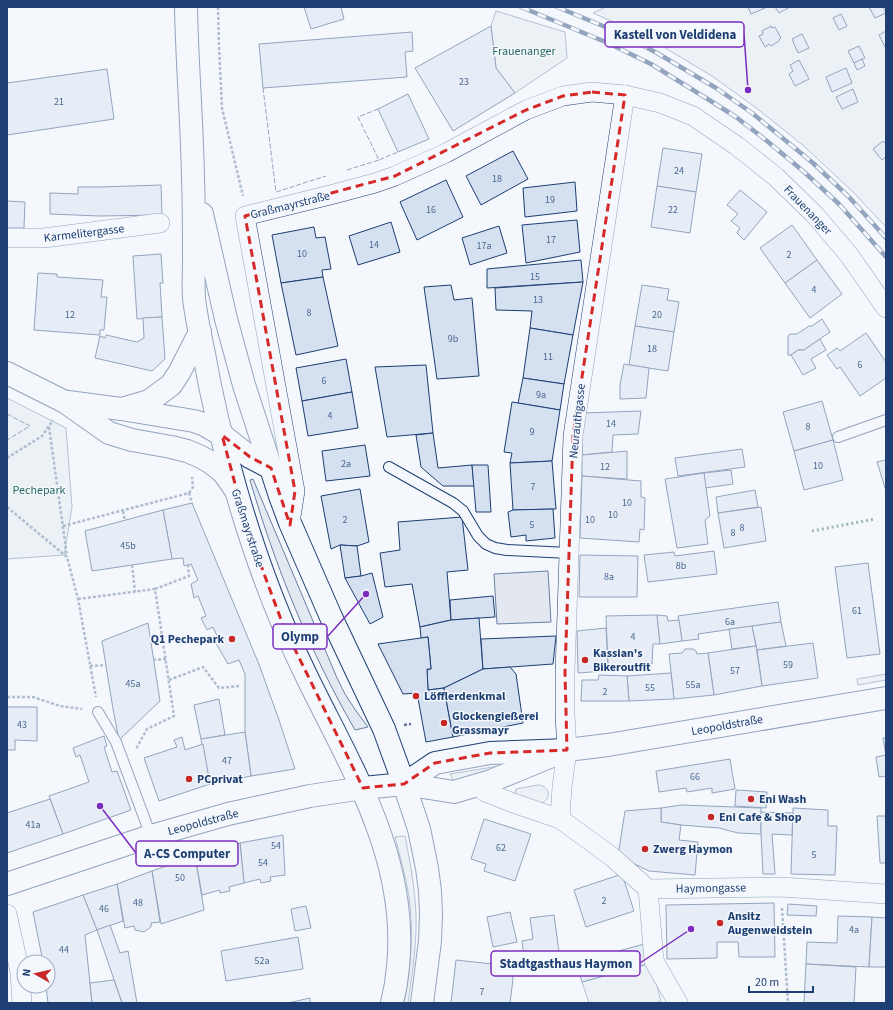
<svg xmlns="http://www.w3.org/2000/svg" width="893" height="1010" viewBox="0 0 893 1010" font-family="'Source Sans 3',sans-serif">
	<rect width="100%" height="100%" fill="#f4f7fb"/>
	<!-- green -->
	<g fill="#e3e9f0" stroke="#687fa3">
		<polygon points="606,7 886,7 886,227 853,192 805,147 759,110 712,76 657,43 625,27 593,13"/>
		<polygon points="496,11 565,32 567,58 515,93 496,68 491,26"/>
		<polygon points="7,398 66,428 72,507 64,555 7,559"/>
		<path d="M 253,479 L 337,678 L 345,694 L 356,711 L 368,727 L 355,730 C 310,652 275,566 250,480 Z"/>
		<polygon points="493,767 496,767 455,783 450,774"/>
		<path d="M 538,785 C 552,786 551,802 540,803 C 532,803 522,798 515,795 L 516,789 Z"/>
		<path d="M 405,836 C 410,862 415,888 416,915 C 417,944 412,974 408,1003 L 404,1003 C 411,968 414,932 409,897 C 406,877 400,857 395,837 Z"/>
	</g>
	<!-- parking -->
	<g fill="#e3e8f0" stroke="#687fa3">
		<polygon points="548,571 551,622 497,624 494,574"/>
		<polygon points="886,674 886,680 858,685 857,679"/>
		<polygon points="651,963 661,1001 655,1003 589,1003 582,982"/>
	</g>
	<!-- building -->
	<g fill="#d5e0f0" stroke="#1d3f73">
		<polygon points="304,7 341,7 344,19 311,29"/>
		<polygon points="748,7 765,7 765,8 751,14"/>
		<polygon points="775,7 790,7 779,13"/>
		<polygon points="869,7 883,7 886,13 875,18"/>
		<polygon points="841,14 847,26 839,30 833,18"/>
		<polygon points="491,26 496,68 515,93 453,131 415,68"/>
		<polygon points="771,26 772,28 775,27 781,38 779,40 779,41 771,46 769,44 765,47 759,36 763,34 762,31"/>
		<polygon points="886,31 886,49 879,35"/>
		<polygon points="412,32 413,51 405,52 407,77 263,88 259,44"/>
		<polygon points="802,34 809,48 798,53 792,39"/>
		<polygon points="859,46 865,58 854,63 848,51"/>
		<polygon points="862,59 865,66 857,70 854,63"/>
		<polygon points="799,60 809,79 795,86 789,74 793,71 790,65"/>
		<polygon points="846,68 852,83 832,92 826,77"/>
		<polygon points="107,69 114,119 7,135 7,83"/>
		<polygon points="853,89 858,102 842,109 836,97"/>
		<polygon points="408,94 429,139 398,152 378,109"/>
		<polygon points="883,141 886,144 886,157 882,160 873,149"/>
		<polygon points="663,148 702,154 696,192 657,186"/>
		<polygon points="513,151 528,179 481,205 466,176"/>
		<polygon points="446,180 463,217 417,240 400,202"/>
		<polygon points="575,182 577,211 525,217 523,188"/>
		<polygon points="161,185 162,215 99,216 50,214 50,193 78,194 78,187 99,187"/>
		<polygon points="657,186 696,192 690,233 651,227"/>
		<polygon points="740,190 767,212 744,240 737,233 740,228 731,221 738,214 727,205"/>
		<polygon points="7,201 25,202 24,228 7,228"/>
		<polygon points="577,220 580,252 526,263 522,225"/>
		<polygon points="391,222 400,252 358,265 349,236"/>
		<polygon points="792,225 817,260 785,283 760,248"/>
		<polygon points="499,226 507,253 470,265 462,238"/>
		<polygon points="314,227 316,238 325,237 331,269 322,270 323,277 281,283 272,235"/>
		<polygon points="161,254 163,283 160,283 162,317 137,319 133,256"/>
		<polygon points="581,260 583,282 487,288 487,269"/>
		<polygon points="817,260 842,294 810,318 785,283"/>
		<polygon points="38,273 57,274 57,277 103,280 101,297 107,297 104,330 100,330 100,335 34,330"/>
		<polygon points="323,277 338,346 296,355 281,283"/>
		<polygon points="583,282 573,335 530,328 532,311 496,310 495,288"/>
		<polygon points="451,285 454,300 472,298 479,376 437,379 424,287"/>
		<polygon points="642,285 669,289 667,300 679,302 674,332 635,326"/>
		<polygon points="162,317 165,359 152,371 95,358 100,336 105,338 106,335 137,342 144,338 143,318"/>
		<polygon points="822,319 830,332 804,350 798,350 791,355 788,355 788,336 790,334 797,334 809,326 812,326"/>
		<polygon points="635,326 674,332 668,371 629,365"/>
		<polygon points="530,328 573,335 564,384 523,378"/>
		<polygon points="866,333 886,362 886,378 860,396 840,367 837,369 827,355 837,348 840,351"/>
		<polygon points="820,339 826,350 811,359 816,368 803,375 791,355 798,350 804,350"/>
		<polygon points="346,359 352,392 302,401 296,368"/>
		<polygon points="624,364 649,368 646,398 620,399 620,385"/>
		<polygon points="426,365 433,433 387,437 375,367"/>
		<polygon points="523,378 564,384 560,410 518,403"/>
		<polygon points="352,392 358,428 308,436 302,401"/>
		<polygon points="822,401 833,440 794,451 783,412"/>
		<polygon points="512,402 560,410 552,461 510,463 512,453 504,452"/>
		<polygon points="641,411 638,434 613,435 612,452 582,455 583,413"/>
		<polygon points="433,433 438,468 472,465 474,486 443,486 421,467 416,435"/>
		<polygon points="833,440 843,480 804,490 794,451"/>
		<polygon points="365,445 370,476 326,481 322,451"/>
		<polygon points="742,449 745,467 678,476 675,458"/>
		<polygon points="627,451 627,479 582,476 582,455"/>
		<polygon points="886,460 886,491 877,462"/>
		<polygon points="552,461 556,509 513,510 510,463"/>
		<polygon points="472,465 488,465 491,512 476,512"/>
		<polygon points="731,470 733,484 705,488 704,473"/>
		<polygon points="704,473 710,516 705,520 708,544 677,548 665,479"/>
		<polygon points="582,476 641,481 641,497 645,498 644,530 640,529 639,542 580,538"/>
		<polygon points="360,489 369,542 357,546 340,545 331,549 321,496"/>
		<polygon points="755,490 758,507 718,513 716,497"/>
		<polygon points="192,503 260,667 279,720 295,769 251,776 245,732 245,674 239,660 228,664 214,640 218,638 213,627 207,630 201,618 206,616 198,596 194,598 191,584 198,580 191,564 184,566 183,558 172,559 163,510"/>
		<polygon points="761,507 766,541 724,548 718,513"/>
		<polygon points="553,509 555,538 526,541 526,535 511,537 508,512 513,510"/>
		<polygon points="163,510 172,559 92,571 85,531"/>
		<polygon points="462,517 468,570 447,572 451,620 420,627 412,584 385,587 380,553 400,550 398,522"/>
		<polygon points="340,545 357,546 361,576 345,578"/>
		<polygon points="714,551 717,574 648,582 644,555 674,552 675,556"/>
		<polygon points="580,555 638,556 637,597 579,597"/>
		<polygon points="868,563 880,654 847,658 835,567"/>
		<polygon points="372,573 383,617 370,624 345,578 361,576"/>
		<polygon points="493,596 495,617 451,620 450,600"/>
		<polygon points="778,602 781,622 698,634 699,639 682,641 678,616"/>
		<polygon points="657,615 660,644 653,644 652,664 608,667 606,616"/>
		<polygon points="657,615 667,616 668,621 679,620 682,641 660,644"/>
		<polygon points="479,618 483,669 444,688 428,690 427,669 431,669 428,637 421,638 420,627 451,620"/>
		<polygon points="781,622 786,646 757,650 752,626"/>
		<polygon points="148,623 160,701 119,740 113,709 102,641"/>
		<polygon points="752,626 756,646 732,649 729,629"/>
		<polygon points="606,628 608,667 605,668 605,671 578,673 577,631"/>
		<polygon points="556,636 553,664 483,669 481,639"/>
		<polygon points="428,637 431,669 427,669 428,690 444,688 453,737 426,742 417,693 403,694 378,644"/>
		<polygon points="813,643 818,678 762,686 757,650"/>
		<polygon points="756,646 762,686 714,695 708,653"/>
		<polygon points="685,649 693,649 696,651 697,654 708,653 714,695 674,699 669,654 682,653"/>
		<polygon points="510,667 516,674 523,723 453,737 444,688 483,669"/>
		<polygon points="671,673 674,699 629,701 627,676"/>
		<polygon points="599,675 627,676 629,701 581,701 582,680 598,680"/>
		<polygon points="219,699 225,735 201,739 194,705"/>
		<polygon points="7,707 37,707 37,741 15,740 15,750 7,750"/>
		<polygon points="245,732 251,776 210,784 201,739"/>
		<polygon points="104,736 107,746 104,747 112,772 117,771 131,810 63,834 49,796 89,782 80,755 76,757 73,748"/>
		<polygon points="182,737 185,750 203,744 210,784 159,801 144,758 177,747 174,740"/>
		<polygon points="883,738 886,738 886,776 879,777 876,757 886,755"/>
		<polygon points="730,759 735,789 712,793 712,788 687,792 686,788 659,792 656,771"/>
		<polygon points="736,790 767,792 766,808 735,806"/>
		<polygon points="50,799 63,834 7,853 7,813"/>
		<polygon points="681,805 761,808 761,834 738,833 719,828 681,825 661,822 661,808"/>
		<polygon points="661,808 661,822 681,825 679,840 698,842 695,875 649,871 618,856 625,811"/>
		<polygon points="793,808 828,810 828,826 837,826 835,875 791,874"/>
		<polygon points="761,812 793,813 792,835 772,834 775,874 763,874 761,834"/>
		<polygon points="877,816 886,816 886,863 880,863"/>
		<polygon points="484,819 531,834 515,881 484,871 486,864 471,859"/>
		<polygon points="283,835 285,875 270,877 271,881 261,883 260,879 244,883 240,843"/>
		<polygon points="240,843 244,883 229,887 230,891 220,893 220,890 202,895 195,856"/>
		<polygon points="195,856 204,910 161,924 152,871"/>
		<polygon points="152,871 160,922 151,923 151,927 144,932 135,930 134,926 125,928 117,884"/>
		<polygon points="622,874 634,911 586,927 574,890"/>
		<polygon points="117,884 123,921 97,930 83,895"/>
		<polygon points="83,895 97,930 85,935 92,1003 48,1003 46,986 48,986 48,962 43,962 33,912"/>
		<polygon points="774,903 775,957 739,957 738,942 717,942 717,958 667,959 666,905"/>
		<polygon points="788,904 817,906 816,916 787,915"/>
		<polygon points="306,906 311,928 295,931 291,909"/>
		<polygon points="510,912 517,942 493,947 487,917"/>
		<polygon points="554,915 561,966 526,971 522,941 533,939 530,918"/>
		<polygon points="838,916 872,917 869,967 806,964 807,942 837,943"/>
		<polygon points="872,917 886,918 886,967 869,967"/>
		<polygon points="110,925 120,953 128,951 137,1003 122,1003 97,930"/>
		<polygon points="298,937 303,969 226,981 221,951"/>
		<polygon points="645,944 651,963 582,982 576,962"/>
		<polygon points="456,960 510,966 513,979 510,1003 451,1003"/>
		<polygon points="806,964 856,967 854,1003 804,1003"/>
		<polygon points="114,980 122,1003 92,1003 90,983"/>
		<polygon points="310,998 310,1003 288,1003"/>
	</g>
	<g fill="none" stroke-linecap="round" stroke-linejoin="round">
		<defs>
			<g id="lane">
				<polyline points="838,437 886,420"/>
				<polyline points="389,467 453,503 463,511 478,536 486,544 495,548 507,550 569,553"/>
				<polyline points="98,712 116,742 151,836"/>
			</g>
			<g id="street">
				<polyline points="7,238 44,238 160,223"/>
				<polyline points="290,523 295,491 245,216 334,194 375,183 395,176 446,153 526,110 563,96 592,92 625,95 660,103 693,116 737,146 776,177 815,215 849,255 886,308"/>
				<polyline points="477,785 485,792 513,803 560,819 611,856 648,889 781,887 886,894"/>
				<polyline points="560,819 562,787 567,750 565,715 565,672 573,436 625,95"/>
				<polyline points="648,889 654,961 678,1003"/>
				<polyline points="7,914 20,972 22,1003"/>
			</g>
			<g id="secondary">
				<polyline points="7,373 65,402 109,433 132,440 171,447 187,451 199,456 210,462 223,472 235,489"/>
				<polyline points="68,402 121,409 194,421 203,424 222,435 250,457 271,468"/>
				<polyline points="125,408 149,401 171,385 179,373 200,332"/>
				<polyline points="7,884 151,836 228,814 310,796 363,788"/>
			</g>
			<g id="primary">
				<path d="M 186,7 C 187,64 192,121 193,178 C 194,206 194,234 194,261 C 194,273 193,286 194,298 C 196,316 200,335 204,354 C 212,400 223,445 236,490 C 254,553 277,616 306,675 C 351,768 409,858 398,967 C 397,979 395,991 392,1003"/>
				<polyline points="202,214 226,319 244,385 280,496 290,523 331,617 384,729 404,784 419,829 427,868 430,891 431,915 430,941 422,1003"/>
				<polyline points="404,784 435,763 490,753 567,750 608,745 886,698"/>
				<polyline points="363,788 404,784 454,792 491,781 552,756"/>
			</g>
		</defs>
		<!-- lane casing -->
		<use href="#lane" stroke="#1d3f73" stroke-width="12"/>
		<!-- street casing -->
		<use href="#street" stroke="#1d3f73" stroke-width="20"/>
		<!-- secondary casing -->
		<use href="#secondary" stroke="#1d3f73" stroke-width="24"/>
		<!-- primary casing -->
		<use href="#primary" stroke="#1d3f73" stroke-width="24"/>
		<!-- path -->
		<g stroke="#5e769c" stroke-width="2.5" stroke-dasharray="3 2" stroke-linecap="butt">
			<polyline points="218,7 219,46 222,108 243,196"/>
			<polyline points="49,427 67,556"/>
			<polyline points="7,458 42,436 53,420"/>
			<polyline points="189,493 193,487 192,477"/>
			<polyline points="7,507 67,557 78,599 96,697"/>
			<polyline points="123,511 125,521"/>
			<polyline points="63,526 189,493 192,503"/>
			<polyline points="132,565 135,592"/>
			<polyline points="155,589 189,576 188,565"/>
			<polyline points="78,599 155,589 174,716 147,729 136,749"/>
			<polyline points="153,660 166,659"/>
			<polyline points="90,666 106,665"/>
			<polyline points="169,680 203,667 219,688 239,686"/>
			<polyline points="7,697 33,697 60,706 82,709"/>
			<polyline points="404,725 411,724"/>
			<polyline points="782,908 788,1003"/>
		</g>
		<!-- lane -->
		<use href="#lane" stroke="#f4f7fb" stroke-width="10"/>
		<!-- street -->
		<use href="#street" stroke="#f4f7fb" stroke-width="19"/>
		<!-- secondary -->
		<use href="#secondary" stroke="#f4f7fb" stroke-width="22"/>
		<!-- primary -->
		<use href="#primary" stroke="#f4f7fb" stroke-width="22"/>
		<defs>
			<g id="rail">
				<polyline points="521,7 608,43 651,64 706,98 736,117 767,141 803,171 839,204 886,257"/>
				<polyline points="557,7 615,31 657,53 716,88 752,113 813,163 849,197 886,238"/>
			</g>
		</defs>
		<!-- rail casing -->
		<use href="#rail" stroke="#1d3f73" stroke-width="4.5"/>
		<!-- rail -->
		<use href="#rail" stroke="#f4f7fb" stroke-width="3" stroke-dasharray="9" stroke-linecap="butt"/>
		<!-- hedge -->
		<polyline stroke="#2c6c60" stroke-width="3" stroke-dasharray="2 3" stroke-linecap="butt" points="812,531 875,519"/>
		<!-- fence -->
		<g stroke="#1d3f73" stroke-width="1" stroke-dasharray="5 2" stroke-linecap="butt">
			<polyline points="263,88 276,192 326,176"/>
			<polyline points="378,109 358,117 379,160 398,152"/>
			<polyline points="347,170 379,160"/>
			<polyline points="7,414 30,426 7,440"/>
		</g>
	</g>
	<!-- marked area -->
	<path d="M0 0H893V1010H0ZM 592,92 L 625,95 L 573,436 L 565,672 L 567,750 L 490,753 L 435,763 L 404,784 L 363,788 L 283,625 L 246,525 L 222,435 L 250,457 L 271,468 L 290,525 L 295,491 L 245,216 L 395,176 L 526,110 L 563,96 Z" fill="#f4f7fb" fill-opacity=".55" fill-rule="evenodd"/>
	<path fill="none" stroke="#d62828" stroke-width="3" stroke-dasharray="8 5" stroke-linejoin="round" d="M 592,92 L 625,95 L 573,436 L 565,672 L 567,750 L 490,753 L 435,763 L 404,784 L 363,788 L 283,625 L 246,525 L 222,435 L 250,457 L 271,468 L 290,525 L 295,491 L 245,216 L 395,176 L 526,110 L 563,96 Z"/>
	<!-- markers -->
	<g fill="#c62828" stroke="#f4f7fb" stroke-width="1.5">
		<circle cx="232" cy="639" r="4"/>
		<circle cx="585" cy="660" r="4"/>
		<circle cx="416" cy="696" r="4"/>
		<circle cx="444" cy="723" r="4"/>
		<circle cx="189" cy="779" r="4"/>
		<circle cx="751" cy="799" r="4"/>
		<circle cx="711" cy="817" r="4"/>
		<circle cx="645" cy="849" r="4"/>
		<circle cx="720" cy="923" r="4"/>
	</g>
	<g text-anchor="middle" stroke-width="3" stroke-linejoin="round" paint-order="stroke">
		<!-- number labels -->
		<g font-size="10" fill="#4b6792">
			<text x="464" y="85">23</text>
			<text x="59" y="105">21</text>
			<text x="679" y="174">24</text>
			<text x="497" y="182">18</text>
			<text x="550" y="203">19</text>
			<text x="431" y="213">16</text>
			<text x="673" y="213">22</text>
			<text x="551" y="243">17</text>
			<text x="374" y="248">14</text>
			<text x="484" y="249">17a</text>
			<text x="302" y="257">10</text>
			<text x="789" y="258">2</text>
			<text x="535" y="280">15</text>
			<text x="814" y="293">4</text>
			<text x="538" y="303">13</text>
			<text x="309" y="316">8</text>
			<text x="70" y="318">12</text>
			<text x="657" y="318">20</text>
			<text x="453" y="342">9b</text>
			<text x="652" y="352">18</text>
			<text x="548" y="360">11</text>
			<text x="860" y="368">6</text>
			<text x="324" y="384">6</text>
			<text x="541" y="398">9a</text>
			<text x="330" y="419">4</text>
			<text x="611" y="427">14</text>
			<text x="808" y="430">8</text>
			<text x="532" y="435">9</text>
			<text x="346" y="467">2a</text>
			<text x="818" y="469">10</text>
			<text x="605" y="470">12</text>
			<text x="533" y="490">7</text>
			<text x="627" y="506">10</text>
			<text x="613" y="518">10</text>
			<text x="345" y="523">2</text>
			<text x="590" y="523">10</text>
			<text x="532" y="528">5</text>
			<text x="742" y="531">8</text>
			<text x="733" y="536">8</text>
			<text x="128" y="549">45b</text>
			<text x="681" y="569">8b</text>
			<text x="609" y="580">8a</text>
			<text x="857" y="614">61</text>
			<text x="730" y="625">6a</text>
			<text x="633" y="640">4</text>
			<text x="788" y="668">59</text>
			<text x="735" y="674">57</text>
			<text x="133" y="687">45a</text>
			<text x="693" y="688">55a</text>
			<text x="650" y="691">55</text>
			<text x="605" y="695">2</text>
			<text x="22" y="728">43</text>
			<text x="227" y="764">47</text>
			<text x="695" y="780">66</text>
			<text x="33" y="828">41a</text>
			<text x="276" y="849">54</text>
			<text x="501" y="851">62</text>
			<text x="814" y="858">5</text>
			<text x="263" y="866">54</text>
			<text x="180" y="881">50</text>
			<text x="604" y="904">2</text>
			<text x="138" y="906">48</text>
			<text x="104" y="912">46</text>
			<text x="854" y="933">4a</text>
			<text x="64" y="953">44</text>
			<text x="262" y="964">52a</text>
			<text x="482" y="995">7</text>
		</g>
		<!-- park labels -->
		<g font-size="12" fill="#2c6c60" stroke="#f4f7fb">
			<text x="524" y="55">Frauenanger</text>
			<text x="39" y="494">Pechepark</text>
		</g>
		<!-- street labels -->
		<g font-size="12" fill="#1d3f73" stroke="#f4f7fb">
			<text transform="translate(290 205) rotate(-14)" y="4">Graßmayrstraße</text>
			<text transform="translate(808 210) rotate(46)" y="4">Frauenanger</text>
			<text transform="translate(84 233) rotate(-7)" y="4">Karmelitergasse</text>
			<text transform="translate(577 421) rotate(-84)" y="4">Neurauthgasse</text>
			<text transform="translate(248 528) rotate(72)" y="4">Graßmayrstraße</text>
			<text transform="translate(727 725) rotate(-10)" y="4">Leopoldstraße</text>
			<text transform="translate(203 822) rotate(-15)" y="4">Leopoldstraße</text>
			<text transform="translate(711 888) rotate(-1)" y="4">Haymongasse</text>
		</g>
		<!-- poi labels -->
		<g font-size="12" font-weight="bold" fill="#1d3f73" stroke="#f4f7fb" text-anchor="start">
			<text x="224" y="643" text-anchor="end">Q1 Pechepark</text>
			<text x="593" y="657">Kassian's<tspan x="593" dy="14">Bikeroutfit</tspan></text>
			<text x="424" y="700">Löfflerdenkmal</text>
			<text x="452" y="720">Glockengießerei<tspan x="452" dy="14">Grassmayr</tspan></text>
			<text x="197" y="783">PCprivat</text>
			<text x="759" y="803">Eni Wash</text>
			<text x="719" y="821">Eni Cafe &amp; Shop</text>
			<text x="653" y="853">Zwerg Haymon</text>
			<text x="728" y="920">Ansitz<tspan x="728" dy="14">Augenweidstein</tspan></text>
		</g>
	</g>
	<!-- callouts -->
	<path fill="none" stroke="#7b2cbf" stroke-width="1.5" d="M748 90L744 34M366 594L327 637M100 806L136 853M691 929L640 963"/>
	<g fill="#7b2cbf" stroke="#f4f7fb" stroke-width="1.5">
		<circle cx="748" cy="90" r="4"/>
		<circle cx="366" cy="594" r="4"/>
		<circle cx="100" cy="806" r="4"/>
		<circle cx="691" cy="929" r="4"/>
	</g>
	<g fill="#f4f7fb" stroke="#7b2cbf" stroke-width="1.5">
		<rect x="605" y="22" width="139" height="25" rx="4"/>
		<rect x="273" y="624" width="54" height="25" rx="4"/>
		<rect x="136" y="841" width="102" height="25" rx="4"/>
		<rect x="491" y="951" width="149" height="25" rx="4"/>
	</g>
	<g font-size="13" text-anchor="middle" font-weight="bold" fill="#1d3f73">
		<text x="675" y="39">Kastell von Veldidena</text>
		<text x="300" y="641">Olymp</text>
		<text x="187" y="858">A-CS Computer</text>
		<text x="566" y="968">Stadtgasthaus Haymon</text>
	</g>
	<!-- border -->
	<rect width="893" height="1010" fill="none" stroke="#1d3f73" stroke-width="16"/>
	<!-- north arrow -->
	<g transform="translate(36 974) rotate(278)"><circle r="19" fill="#f4f7fb" stroke="#9eadc5"/>
	<path d="M0-3L7 15L0 10L-7 15Z" fill="#c62828"/>
	<text y="-6" font-size="11" font-weight="bold" text-anchor="middle" fill="#1d3f73">N</text>
	</g>
	<!-- scale -->
	<path d="M749 986v6h64v-6" fill="none" stroke="#1d3f73" stroke-width="2"/>
	<text x="755" y="986" font-size="12" fill="#1d3f73" stroke="#f4f7fb" stroke-width="3" paint-order="stroke">20 m</text>
</svg>
